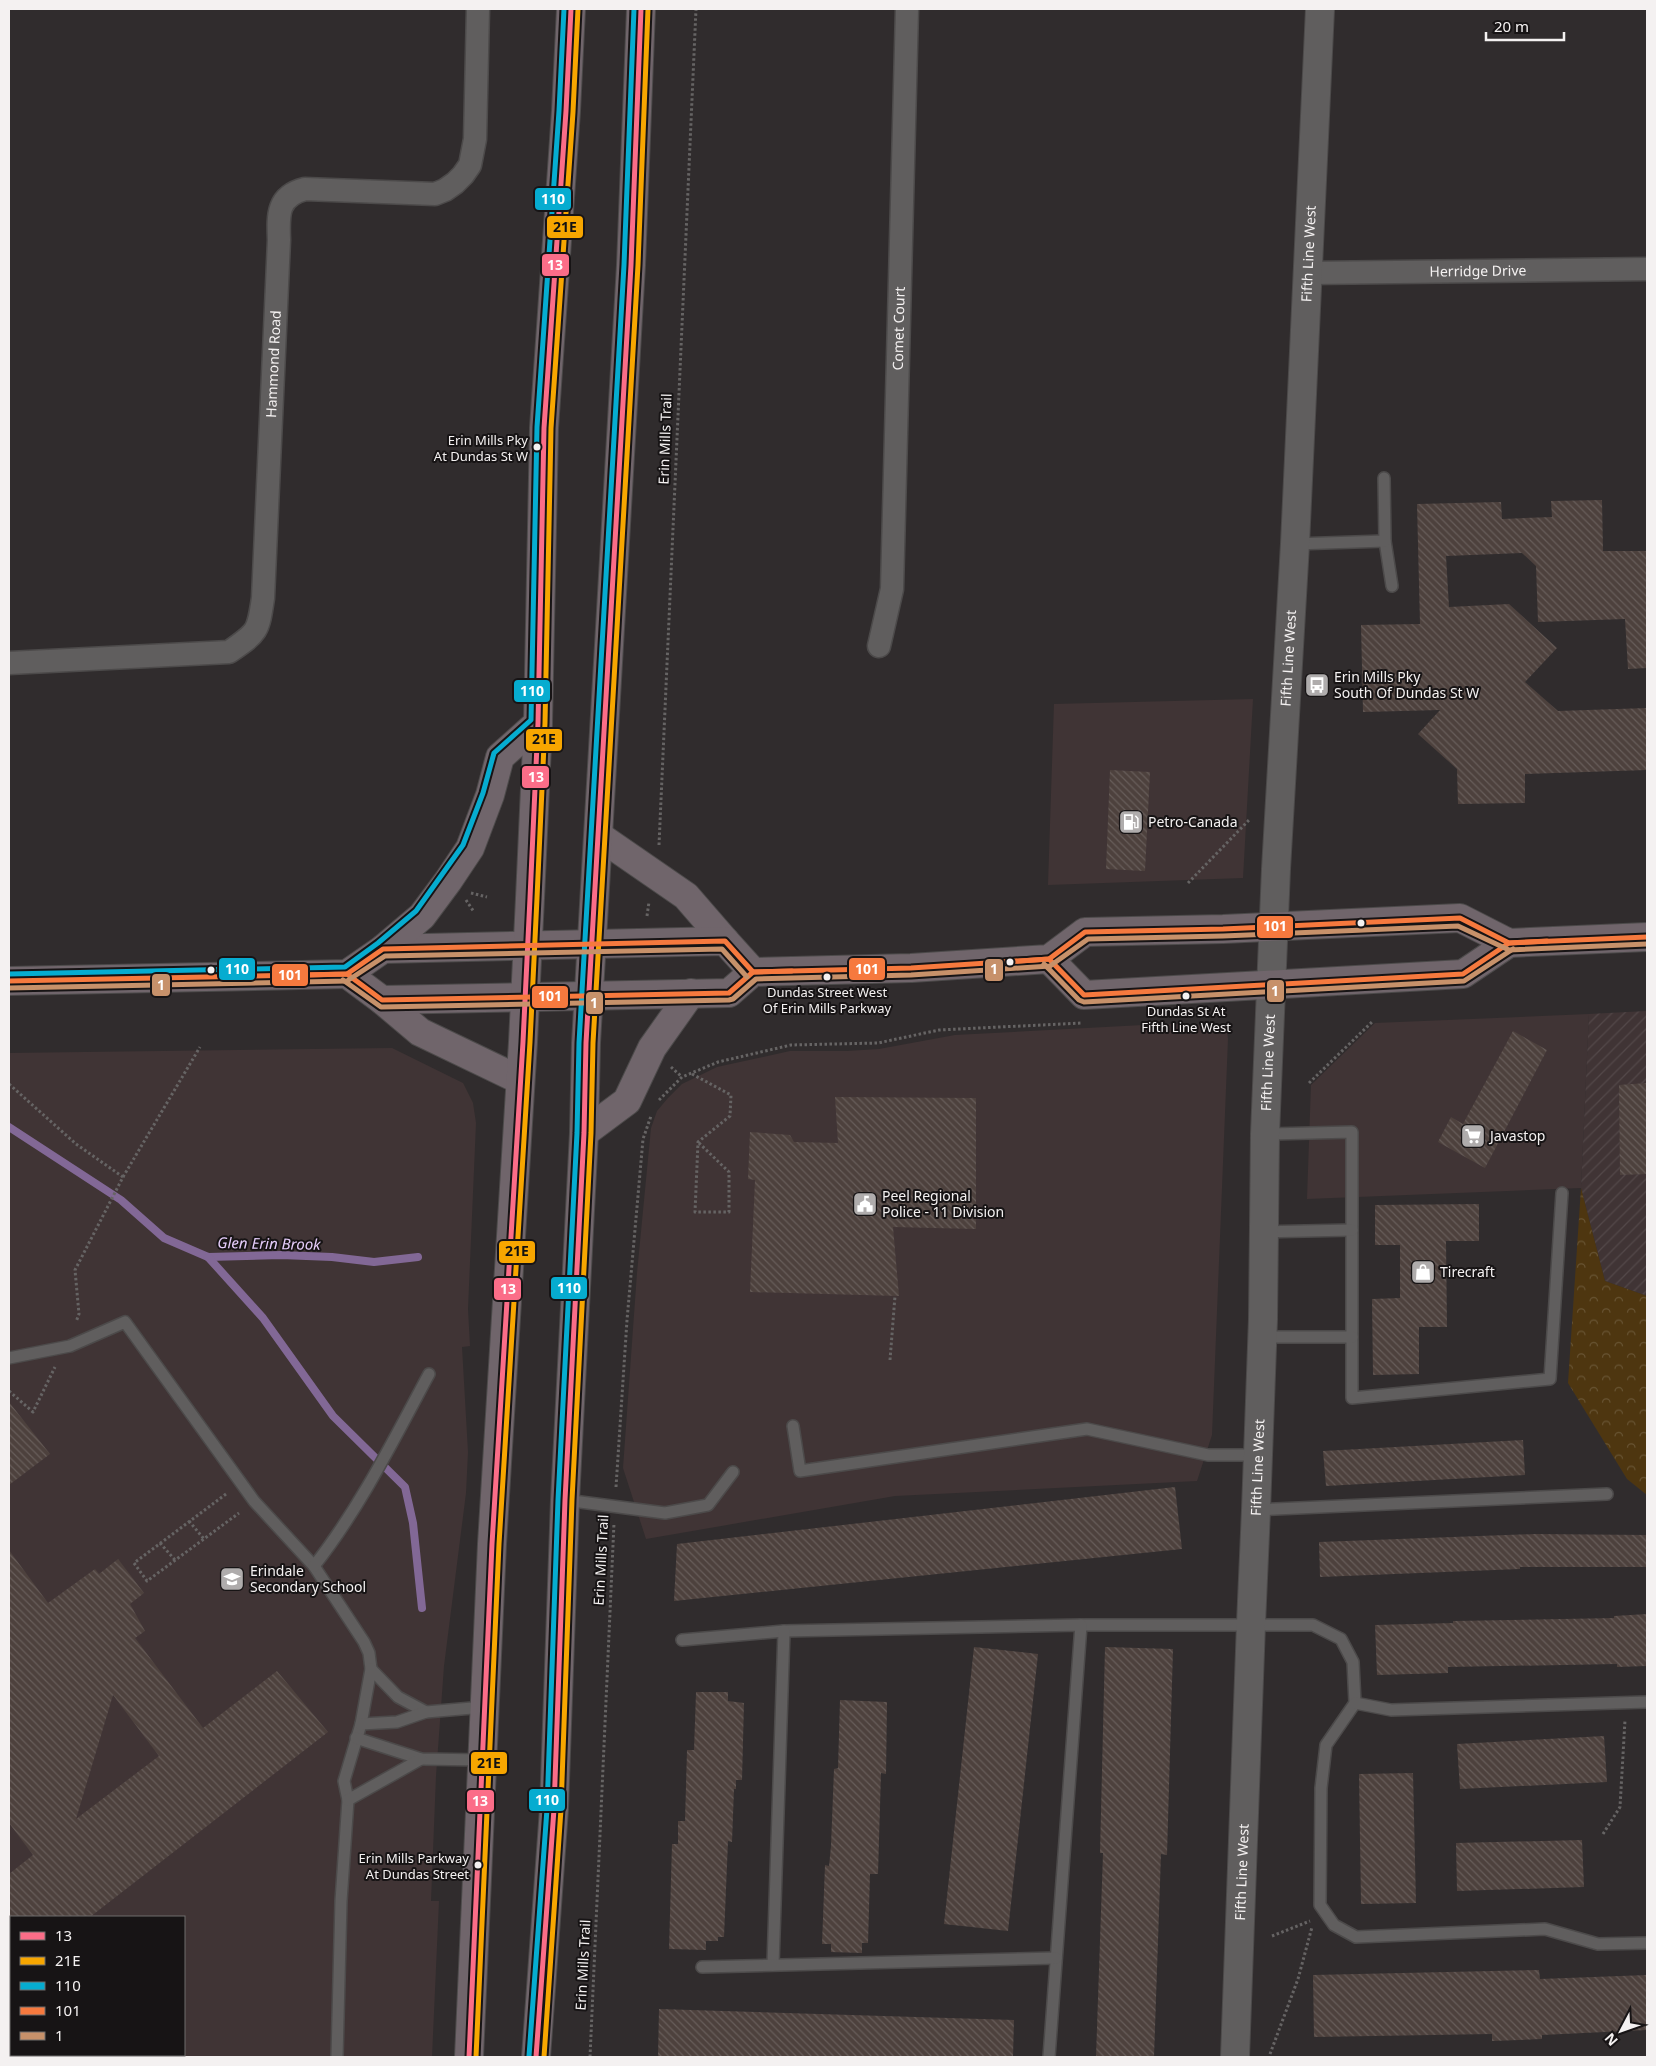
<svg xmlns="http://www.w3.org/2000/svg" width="1656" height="2066" viewBox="0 0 1656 2066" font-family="'Noto Sans',sans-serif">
	<defs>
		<pattern id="industrial-furrows" width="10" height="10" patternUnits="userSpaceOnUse" patternTransform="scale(1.25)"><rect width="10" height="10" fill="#403435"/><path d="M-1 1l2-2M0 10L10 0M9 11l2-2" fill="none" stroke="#534849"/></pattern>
		<pattern id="forest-crowns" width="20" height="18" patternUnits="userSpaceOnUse" patternTransform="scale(1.25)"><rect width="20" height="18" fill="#4e3610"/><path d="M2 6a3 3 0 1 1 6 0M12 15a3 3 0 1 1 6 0" fill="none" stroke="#685433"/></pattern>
		<pattern id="building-back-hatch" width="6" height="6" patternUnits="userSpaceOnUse" patternTransform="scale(1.25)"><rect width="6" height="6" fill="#4d413d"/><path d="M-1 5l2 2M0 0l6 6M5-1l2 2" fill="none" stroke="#675d5a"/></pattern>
	</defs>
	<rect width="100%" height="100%" fill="#302c2d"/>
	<!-- built -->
	<g fill="#403435" fill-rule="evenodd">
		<polygon points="1253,699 1243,878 1048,885 1054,704"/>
		<polygon points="1589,1014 1581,1188 1307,1199 1311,1085 1375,1023"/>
		<polygon points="1162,1024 1221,1025 1227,1032 1228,1039 1212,1435 1197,1481 895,1496 646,1539 623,1468 637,1273 651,1128 657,1111 668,1098 682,1084 717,1067 790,1051 847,1051 879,1049 955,1035"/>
		<path d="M 392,1048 L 463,1083 L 473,1103 L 476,1123 L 468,1309 L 470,1346 L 462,1347 L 468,1452 L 466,1493 L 444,1666 L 436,1776 L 431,1901 L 439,1901 L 432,2057 L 9,2057 L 9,1053 ZM 11,1917 L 184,1917 L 184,2055 L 11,2055 Z"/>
	</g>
	<!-- industrial -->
	<polygon fill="url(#industrial-furrows)" points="1647,1011 1647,1296 1605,1281 1581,1188 1589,1014"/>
	<!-- forest -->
	<polygon fill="url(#forest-crowns)" points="1581,1188 1605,1281 1647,1296 1647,1495 1627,1479 1568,1383"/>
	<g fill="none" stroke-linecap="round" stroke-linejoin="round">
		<!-- stream -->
		<g stroke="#826896" stroke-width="8">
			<polyline points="9,1127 121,1200 164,1238 208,1257 281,1255 332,1257 374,1262 418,1257"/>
			<polyline points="208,1257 263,1318 333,1416 405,1487 413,1523 422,1608"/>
		</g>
	</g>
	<!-- building -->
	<g fill="url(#building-back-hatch)" fill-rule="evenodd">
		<polygon points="1602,500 1603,551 1647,551 1647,668 1628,669 1625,619 1538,622 1536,566 1522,553 1446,556 1449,607 1509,604 1557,648 1525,682 1558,711 1647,708 1647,770 1525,774 1525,803 1458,804 1457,769 1418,734 1440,710 1363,712 1361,625 1420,624 1417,504 1501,502 1502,519 1552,517 1551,501"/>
		<polygon points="1110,770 1150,772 1145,871 1106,869"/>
		<polygon points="1513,1031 1547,1050 1485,1168 1438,1142 1451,1117 1463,1124"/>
		<polygon points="1647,1083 1647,1174 1620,1175 1619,1085"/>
		<polygon points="835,1097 976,1098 976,1229 893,1227 899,1296 750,1292 755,1180 748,1179 750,1132 790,1135 794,1142 838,1143"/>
		<polygon points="1479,1204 1479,1241 1446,1241 1447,1327 1419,1327 1419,1374 1373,1375 1372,1299 1400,1298 1400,1245 1375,1245 1375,1205"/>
		<polygon points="9,1402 50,1454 9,1485"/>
		<polygon points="1523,1440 1525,1475 1326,1486 1323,1451"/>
		<polygon points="1175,1487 1182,1549 674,1601 677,1544"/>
		<polygon points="1535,1534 1647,1535 1647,1567 1520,1567 1520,1569 1320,1577 1319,1542"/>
		<path d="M 9,1550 L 48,1603 L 95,1569 L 99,1574 L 118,1559 L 144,1593 L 130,1604 L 145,1631 L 135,1638 L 203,1728 L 277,1671 L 328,1732 L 90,1917 L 9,1917 L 9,1874 L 33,1855 L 9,1823 ZM 113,1695 L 159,1756 L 76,1819 Z"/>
		<polygon points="1647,1614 1647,1666 1617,1667 1617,1664 1448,1667 1448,1673 1377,1675 1375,1625 1453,1623 1453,1621 1614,1618 1614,1616"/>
		<polygon points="974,1647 1038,1654 1008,1931 944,1924"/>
		<polygon points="1105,1647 1173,1649 1167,1855 1161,1854 1154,2057 1096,2057 1103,1853 1100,1853"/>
		<polygon points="696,1692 728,1692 728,1701 744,1703 742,1780 736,1780 736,1789 734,1789 732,1842 728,1841 724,1937 718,1937 718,1941 706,1941 706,1950 669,1949 672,1844 678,1844 678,1821 685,1821 687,1750 694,1750"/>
		<polygon points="840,1700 887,1702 886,1774 881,1773 878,1874 870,1874 868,1943 862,1943 862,1953 831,1952 831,1944 822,1944 825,1865 829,1866 831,1846 834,1769 838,1768"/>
		<polygon points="1604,1736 1607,1782 1460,1789 1457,1744"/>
		<polygon points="1413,1773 1416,1903 1361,1904 1359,1774"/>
		<polygon points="1582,1840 1584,1887 1457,1891 1456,1843"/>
		<polygon points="1539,1970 1540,1979 1647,1975 1647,2030 1542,2035 1542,2039 1492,2041 1492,2034 1314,2037 1313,1975"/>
		<polygon points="659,2009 1014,2020 1013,2057 658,2057"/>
	</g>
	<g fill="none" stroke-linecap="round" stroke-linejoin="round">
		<defs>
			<g id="lane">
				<polyline points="1385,541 1392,586"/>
				<polyline points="1295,544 1385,541 1384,478"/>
				<polyline points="1265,1134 1352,1132 1352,1398 1550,1379 1562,1193"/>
				<polyline points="1264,1232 1352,1230"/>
				<polyline points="1262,1337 1352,1337"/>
				<polyline points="9,1358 70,1346 125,1322 254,1501 314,1566 364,1642 369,1653 371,1669 361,1724 344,1781 348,1800 341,1901 337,2057"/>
				<polyline points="793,1426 800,1471 1087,1429 1208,1455 1258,1455"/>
				<polyline points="565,1500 665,1513 708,1505 733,1472"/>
				<polyline points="1256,1510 1607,1494"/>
				<path d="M 314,1566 C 360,1508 394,1439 429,1374"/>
				<polyline points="1081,1625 1313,1625 1341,1639 1353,1662 1355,1703 1326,1745 1321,1788 1320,1905 1334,1925 1356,1937 1545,1929 1598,1944 1647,1943"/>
				<polyline points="682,1640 784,1631 1081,1625 1049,2057"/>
				<polyline points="371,1669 398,1697 426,1712"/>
				<polyline points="1355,1703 1391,1710 1647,1702"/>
				<polyline points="361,1724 397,1722 426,1712 484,1707"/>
				<polyline points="356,1738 421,1759 483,1760"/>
				<polyline points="348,1800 421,1759"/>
				<polyline points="773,1965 784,1631"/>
				<polyline points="702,1967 1056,1958"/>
			</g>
			<g id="street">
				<path id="s1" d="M 1309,273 L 1647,269"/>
				<path id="s2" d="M 879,646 L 892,589 L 907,9"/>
				<path id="s3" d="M 9,663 L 229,652 C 258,632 258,632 263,598 L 279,240 C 278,215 277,196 305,189 L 435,194 L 445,190 L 455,183 L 463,175 L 470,165 L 475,139 L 478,9"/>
			</g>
			<g id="secondary">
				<path id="s4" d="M 1235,2057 L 1251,1624 L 1256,1510 L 1263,1319 L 1265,1134 L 1276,869 L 1295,544 L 1320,9"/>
			</g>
			<g id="primary">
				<polyline points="599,836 686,896 725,941"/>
				<polyline points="383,949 725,941 753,972"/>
				<polyline points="1049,959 1084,995 1463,974 1509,943"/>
				<polyline points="347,974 382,1000 420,1032 520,1080"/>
				<polyline points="9,981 347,974 383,949 422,916 448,881 470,848 490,795 500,757 538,723"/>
				<polyline points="382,1000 729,993 753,972 911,968 1049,959 1085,932 1223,929 1460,918 1509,943 1647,937"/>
				<polyline points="584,1133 627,1101 652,1048 691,993"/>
				<polyline points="469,2057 492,1544 523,1042 530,898 538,723 544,428 566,111 571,9"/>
				<polyline points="536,2057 554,1809 565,1500 584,1133 586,1043 631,265 641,9"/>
			</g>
		</defs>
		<!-- lane casing -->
		<use href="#lane" stroke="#4c4a4a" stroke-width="14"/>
		<!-- street casing -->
		<use href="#street" stroke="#4c4a4a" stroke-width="25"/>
		<!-- secondary casing -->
		<use href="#secondary" stroke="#4c4a4a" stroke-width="30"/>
		<!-- primary casing -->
		<use href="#primary" stroke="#4c4a4a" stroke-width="30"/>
		<!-- path -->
		<g stroke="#666464" stroke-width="3" stroke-dasharray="2.5 2.5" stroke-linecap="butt">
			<polyline points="659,845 696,9"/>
			<polyline points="1188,883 1250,819"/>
			<polyline points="471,893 487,897"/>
			<polyline points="466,900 474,912"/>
			<polyline points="647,916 649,902"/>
			<polyline points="671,1067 682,1077"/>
			<polyline points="692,1074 731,1095 730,1116 698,1142 695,1212 729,1212 729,1172 698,1142"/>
			<polyline points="1309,1083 1373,1021"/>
			<polyline points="9,1084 76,1144 123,1177 75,1270 79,1314 76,1322"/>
			<polyline points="659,1100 682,1077 718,1062 791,1045 878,1043 939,1030 1082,1023"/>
			<polyline points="123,1177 200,1047"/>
			<polyline points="890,1360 895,1296"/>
			<polyline points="9,1391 33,1412 55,1367"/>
			<polyline points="616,1487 627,1320 643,1139 651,1116"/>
			<polyline points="226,1494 134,1563 147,1581 239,1513"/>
			<polyline points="189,1521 204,1539"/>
			<polyline points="160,1543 175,1560"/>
			<polyline points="1603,1834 1620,1807 1625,1720"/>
			<polyline points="1272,1936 1310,1921"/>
			<polyline points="1270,2054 1298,1979 1312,1927"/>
			<polyline points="590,2057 614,1523"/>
		</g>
		<!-- lane -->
		<use href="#lane" stroke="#605e5e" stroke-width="11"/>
		<!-- street -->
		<use href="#street" stroke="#605e5e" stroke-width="22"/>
		<!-- secondary -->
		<use href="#secondary" stroke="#605e5e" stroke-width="28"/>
		<!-- primary -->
		<use href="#primary" stroke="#70656b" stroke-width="28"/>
		<defs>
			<g id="bus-1">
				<polyline points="469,2057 492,1544 523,1042 530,898 538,723 544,428 566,111 571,9"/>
				<polyline points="536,2057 554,1809 565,1500 584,1133 586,1043 631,265 641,9"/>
			</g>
			<g id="bus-2">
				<polyline points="476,2057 499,1544 530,1042 537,898 545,723 551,428 573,112 578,9"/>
				<polyline points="544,2057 561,1809 572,1500 591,1133 593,1043 638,265 648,9"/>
			</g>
			<g id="bus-3">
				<polyline points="9,974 345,967 378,943 416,911 463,845 483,793 494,753 531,720 537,427 559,111 564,9"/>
				<polyline points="529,2056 547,1809 558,1500 577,1133 579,1043 624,265 634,9"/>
			</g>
			<g id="bus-4">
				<polyline points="1005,962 1049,959 1085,932 1223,929 1460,918 1509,943 1547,941"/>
				<polyline points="309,975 347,974 382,1000 729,993 753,972 792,971"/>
				<polyline points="9,981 347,974 383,949 725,941 753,972 911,968 1049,959 1084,995 1463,974 1509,943 1647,937"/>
			</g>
			<g id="bus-5">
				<polyline points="1044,964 1079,1000 1084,1002 1464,981 1513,949"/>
				<polyline points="343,980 381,1007 729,1000 733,999 756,979 911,975 1050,966 1088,939 1223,936 1458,926 1509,950 1647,944"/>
				<polyline points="9,988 347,981 385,956 722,949 747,977"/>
			</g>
		</defs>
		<!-- bus-1 casing -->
		<use href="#bus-1" stroke="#171415" stroke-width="9"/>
		<!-- bus-2 casing -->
		<use href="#bus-2" stroke="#171415" stroke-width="9"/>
		<!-- bus-3 casing -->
		<use href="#bus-3" stroke="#171415" stroke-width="9"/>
		<!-- bus-4 casing -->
		<use href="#bus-4" stroke="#171415" stroke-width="9"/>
		<!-- bus-5 casing -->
		<use href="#bus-5" stroke="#171415" stroke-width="9"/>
		<!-- bus-1 -->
		<use href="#bus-1" stroke="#fb6d88" stroke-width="5"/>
		<!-- bus-2 -->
		<use href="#bus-2" stroke="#f7a600" stroke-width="5"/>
		<!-- bus-3 -->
		<use href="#bus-3" stroke="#06acd0" stroke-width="5"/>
		<!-- bus-4 -->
		<use href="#bus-4" stroke="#f6793e" stroke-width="5"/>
		<!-- bus-5 -->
		<use href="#bus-5" stroke="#c7916a" stroke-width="5"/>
	</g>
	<!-- icons -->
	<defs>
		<symbol id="bus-square" viewBox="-11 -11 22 22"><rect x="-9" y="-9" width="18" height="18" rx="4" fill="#afacac" stroke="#171415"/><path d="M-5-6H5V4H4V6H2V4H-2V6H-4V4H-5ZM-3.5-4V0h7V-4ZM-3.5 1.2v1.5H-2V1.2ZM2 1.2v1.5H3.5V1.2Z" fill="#fff"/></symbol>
		<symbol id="fuel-square" viewBox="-11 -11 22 22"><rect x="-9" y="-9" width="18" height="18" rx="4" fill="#afacac" stroke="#171415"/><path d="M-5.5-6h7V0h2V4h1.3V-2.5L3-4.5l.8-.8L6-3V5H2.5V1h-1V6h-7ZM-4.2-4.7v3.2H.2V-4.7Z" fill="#fff"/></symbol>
		<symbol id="supermarket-square" viewBox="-11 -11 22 22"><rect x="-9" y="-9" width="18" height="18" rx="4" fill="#afacac" stroke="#171415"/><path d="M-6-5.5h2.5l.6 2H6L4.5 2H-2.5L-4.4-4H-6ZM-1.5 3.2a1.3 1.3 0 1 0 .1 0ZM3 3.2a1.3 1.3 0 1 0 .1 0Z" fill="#fff"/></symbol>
		<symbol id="civic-square" viewBox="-11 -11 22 22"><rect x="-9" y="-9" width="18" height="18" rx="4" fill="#afacac" stroke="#171415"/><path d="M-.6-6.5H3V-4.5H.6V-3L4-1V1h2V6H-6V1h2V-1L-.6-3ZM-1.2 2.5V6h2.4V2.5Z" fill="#fff"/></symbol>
		<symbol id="shop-square" viewBox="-11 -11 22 22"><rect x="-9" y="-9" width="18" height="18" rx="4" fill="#afacac" stroke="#171415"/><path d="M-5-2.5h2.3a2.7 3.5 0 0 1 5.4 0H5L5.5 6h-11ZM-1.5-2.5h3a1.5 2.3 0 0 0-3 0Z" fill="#fff"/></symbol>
		<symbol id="school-square" viewBox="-11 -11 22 22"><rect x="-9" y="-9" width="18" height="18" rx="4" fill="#afacac" stroke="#171415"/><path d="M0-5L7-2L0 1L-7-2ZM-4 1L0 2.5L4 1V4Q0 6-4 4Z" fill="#fff"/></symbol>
	</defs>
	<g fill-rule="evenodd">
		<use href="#bus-square" x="1303" y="671" width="28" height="28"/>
		<use href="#fuel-square" x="1117" y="808" width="28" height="28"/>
		<use href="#supermarket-square" x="1459" y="1122" width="28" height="28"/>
		<use href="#civic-square" x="851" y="1190" width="28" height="28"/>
		<use href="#shop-square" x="1409" y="1258" width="28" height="28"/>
		<use href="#school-square" x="218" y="1565" width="28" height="28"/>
	</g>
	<!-- markers -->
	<g fill="#f4f1f1" stroke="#171415" stroke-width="2">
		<circle cx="537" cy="447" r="4.5"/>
		<circle cx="1361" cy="923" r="4.5"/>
		<circle cx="1010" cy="962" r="4.5"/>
		<circle cx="211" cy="970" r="4.5"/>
		<circle cx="827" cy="977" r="4.5"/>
		<circle cx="1186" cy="996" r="4.5"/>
		<circle cx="478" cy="1865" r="4.5"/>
	</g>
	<g text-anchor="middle" stroke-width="4" stroke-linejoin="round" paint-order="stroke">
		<!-- bus labels -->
		<g font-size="13" fill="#f4f1f1" stroke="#171415" text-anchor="end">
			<text x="528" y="445">Erin Mills Pky<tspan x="528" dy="16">At Dundas St W</tspan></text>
			<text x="827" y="997" text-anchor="middle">Dundas Street West<tspan x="827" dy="16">Of Erin Mills Parkway</tspan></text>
			<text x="1186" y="1016" text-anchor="middle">Dundas St At<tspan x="1186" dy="16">Fifth Line West</tspan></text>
			<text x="469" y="1863">Erin Mills Parkway<tspan x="469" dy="16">At Dundas Street</tspan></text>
		</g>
		<!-- street labels -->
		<g font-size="14" fill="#f4f1f1" stroke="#171415">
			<text dy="5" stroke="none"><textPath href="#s4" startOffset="1805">Fifth Line West</textPath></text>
			<text dy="5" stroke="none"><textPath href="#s1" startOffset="169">Herridge Drive</textPath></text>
			<text dy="5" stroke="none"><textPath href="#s2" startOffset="319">Comet Court</textPath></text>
			<text dy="5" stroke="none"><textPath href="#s3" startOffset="522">Hammond Road</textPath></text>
			<text transform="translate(665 439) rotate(-88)" y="5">Erin Mills Trail</text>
			<text dy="5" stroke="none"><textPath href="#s4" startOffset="1400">Fifth Line West</textPath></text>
			<text dy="5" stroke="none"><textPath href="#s4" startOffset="995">Fifth Line West</textPath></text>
			<text dy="5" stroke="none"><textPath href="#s4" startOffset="590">Fifth Line West</textPath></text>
			<text transform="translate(601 1560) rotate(-87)" y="5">Erin Mills Trail</text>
			<text dy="5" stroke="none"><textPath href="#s4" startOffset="185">Fifth Line West</textPath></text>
			<text transform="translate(583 1965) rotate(-87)" y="5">Erin Mills Trail</text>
		</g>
		<!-- poi labels -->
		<g font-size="14" fill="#f4f1f1" stroke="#171415" text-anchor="start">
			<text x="1334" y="682">Erin Mills Pky<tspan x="1334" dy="16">South Of Dundas St W</tspan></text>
			<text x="1148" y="827">Petro-Canada</text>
			<text x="1490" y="1141">Javastop</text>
			<text x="882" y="1201">Peel Regional<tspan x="882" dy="16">Police - 11 Division</tspan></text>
			<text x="1440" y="1277">Tirecraft</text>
			<text x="250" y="1576">Erindale<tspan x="250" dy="16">Secondary School</tspan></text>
		</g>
		<!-- water labels -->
		<g font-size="15" font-style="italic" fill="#e6cdfb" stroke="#171415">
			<text transform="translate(269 1244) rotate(1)" y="5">Glen Erin Brook</text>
		</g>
	</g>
	<g stroke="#171415" stroke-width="2">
		<rect x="534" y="187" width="38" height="24" rx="5" fill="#06acd0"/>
		<rect x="546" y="215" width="38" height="24" rx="5" fill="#f7a600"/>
		<rect x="541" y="253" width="29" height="24" rx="5" fill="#fb6d88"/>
		<rect x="513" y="679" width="38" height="24" rx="5" fill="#06acd0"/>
		<rect x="525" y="728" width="38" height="24" rx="5" fill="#f7a600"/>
		<rect x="521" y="765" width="29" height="24" rx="5" fill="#fb6d88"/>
		<rect x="1256" y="915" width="38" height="24" rx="5" fill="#f6793e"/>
		<rect x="848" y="957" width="38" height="24" rx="5" fill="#f6793e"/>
		<rect x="218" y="957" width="38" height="24" rx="5" fill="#06acd0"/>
		<rect x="984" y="958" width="20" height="24" rx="5" fill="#c7916a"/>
		<rect x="271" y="963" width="38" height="24" rx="5" fill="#f6793e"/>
		<rect x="151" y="973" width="20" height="24" rx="5" fill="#c7916a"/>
		<rect x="1266" y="979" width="19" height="24" rx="5" fill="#c7916a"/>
		<rect x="531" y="985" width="38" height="24" rx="5" fill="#f6793e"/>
		<rect x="585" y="991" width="19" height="24" rx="5" fill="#c7916a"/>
		<rect x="498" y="1240" width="38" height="24" rx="5" fill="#f7a600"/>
		<rect x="550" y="1276" width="38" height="24" rx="5" fill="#06acd0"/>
		<rect x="493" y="1277" width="29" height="24" rx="5" fill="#fb6d88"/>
		<rect x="470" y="1751" width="38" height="24" rx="5" fill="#f7a600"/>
		<rect x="528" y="1788" width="38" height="24" rx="5" fill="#06acd0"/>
		<rect x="466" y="1789" width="29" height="24" rx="5" fill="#fb6d88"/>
	</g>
	<g font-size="14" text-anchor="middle" font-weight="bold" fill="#fff">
		<text x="553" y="204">110</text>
		<text x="555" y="270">13</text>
		<text x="532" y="696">110</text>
		<text x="536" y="782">13</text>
		<text x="1275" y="931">101</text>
		<text x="867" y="974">101</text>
		<text x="237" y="974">110</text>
		<text x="994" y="974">1</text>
		<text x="290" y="980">101</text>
		<text x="161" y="990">1</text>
		<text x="1275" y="996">1</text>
		<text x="550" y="1001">101</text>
		<text x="594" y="1008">1</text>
		<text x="569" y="1293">110</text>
		<text x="508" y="1294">13</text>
		<text x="547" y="1805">110</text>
		<text x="480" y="1806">13</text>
	</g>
	<g font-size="14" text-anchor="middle" font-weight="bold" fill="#111">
		<text x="565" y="232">21E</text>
		<text x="544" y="744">21E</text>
		<text x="517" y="1256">21E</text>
		<text x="489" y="1768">21E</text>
	</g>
	<!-- border -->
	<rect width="1656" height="2066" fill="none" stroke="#f4f1f1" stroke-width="20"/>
	<!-- legend -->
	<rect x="10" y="1916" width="175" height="140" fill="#171415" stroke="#6f6c6d"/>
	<rect x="20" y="1932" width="25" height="8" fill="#fb6d88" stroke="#6f6c6d"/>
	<text x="55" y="1941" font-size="15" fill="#f4f1f1">13</text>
	<rect x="20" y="1957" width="25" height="8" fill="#f7a600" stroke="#6f6c6d"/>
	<text x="55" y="1966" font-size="15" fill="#f4f1f1">21E</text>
	<rect x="20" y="1982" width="25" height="8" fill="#06acd0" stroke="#6f6c6d"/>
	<text x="55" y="1991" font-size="15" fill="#f4f1f1">110</text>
	<rect x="20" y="2007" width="25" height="8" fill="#f6793e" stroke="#6f6c6d"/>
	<text x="55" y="2016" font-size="15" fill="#f4f1f1">101</text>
	<rect x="20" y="2032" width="25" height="8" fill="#c7916a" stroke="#6f6c6d"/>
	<text x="55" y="2041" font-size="15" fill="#f4f1f1">1</text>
	<!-- north arrow -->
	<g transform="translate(1621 2031) rotate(229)" stroke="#171415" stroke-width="4" paint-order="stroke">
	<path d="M0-4L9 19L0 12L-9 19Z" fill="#f4f1f1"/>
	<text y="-8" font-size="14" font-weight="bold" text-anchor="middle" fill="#f4f1f1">N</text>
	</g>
	<!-- scale -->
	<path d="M1486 32v8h78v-8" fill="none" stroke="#f4f1f1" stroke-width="2.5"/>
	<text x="1494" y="32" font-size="15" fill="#f4f1f1" stroke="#171415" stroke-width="4" paint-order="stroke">20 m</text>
</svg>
